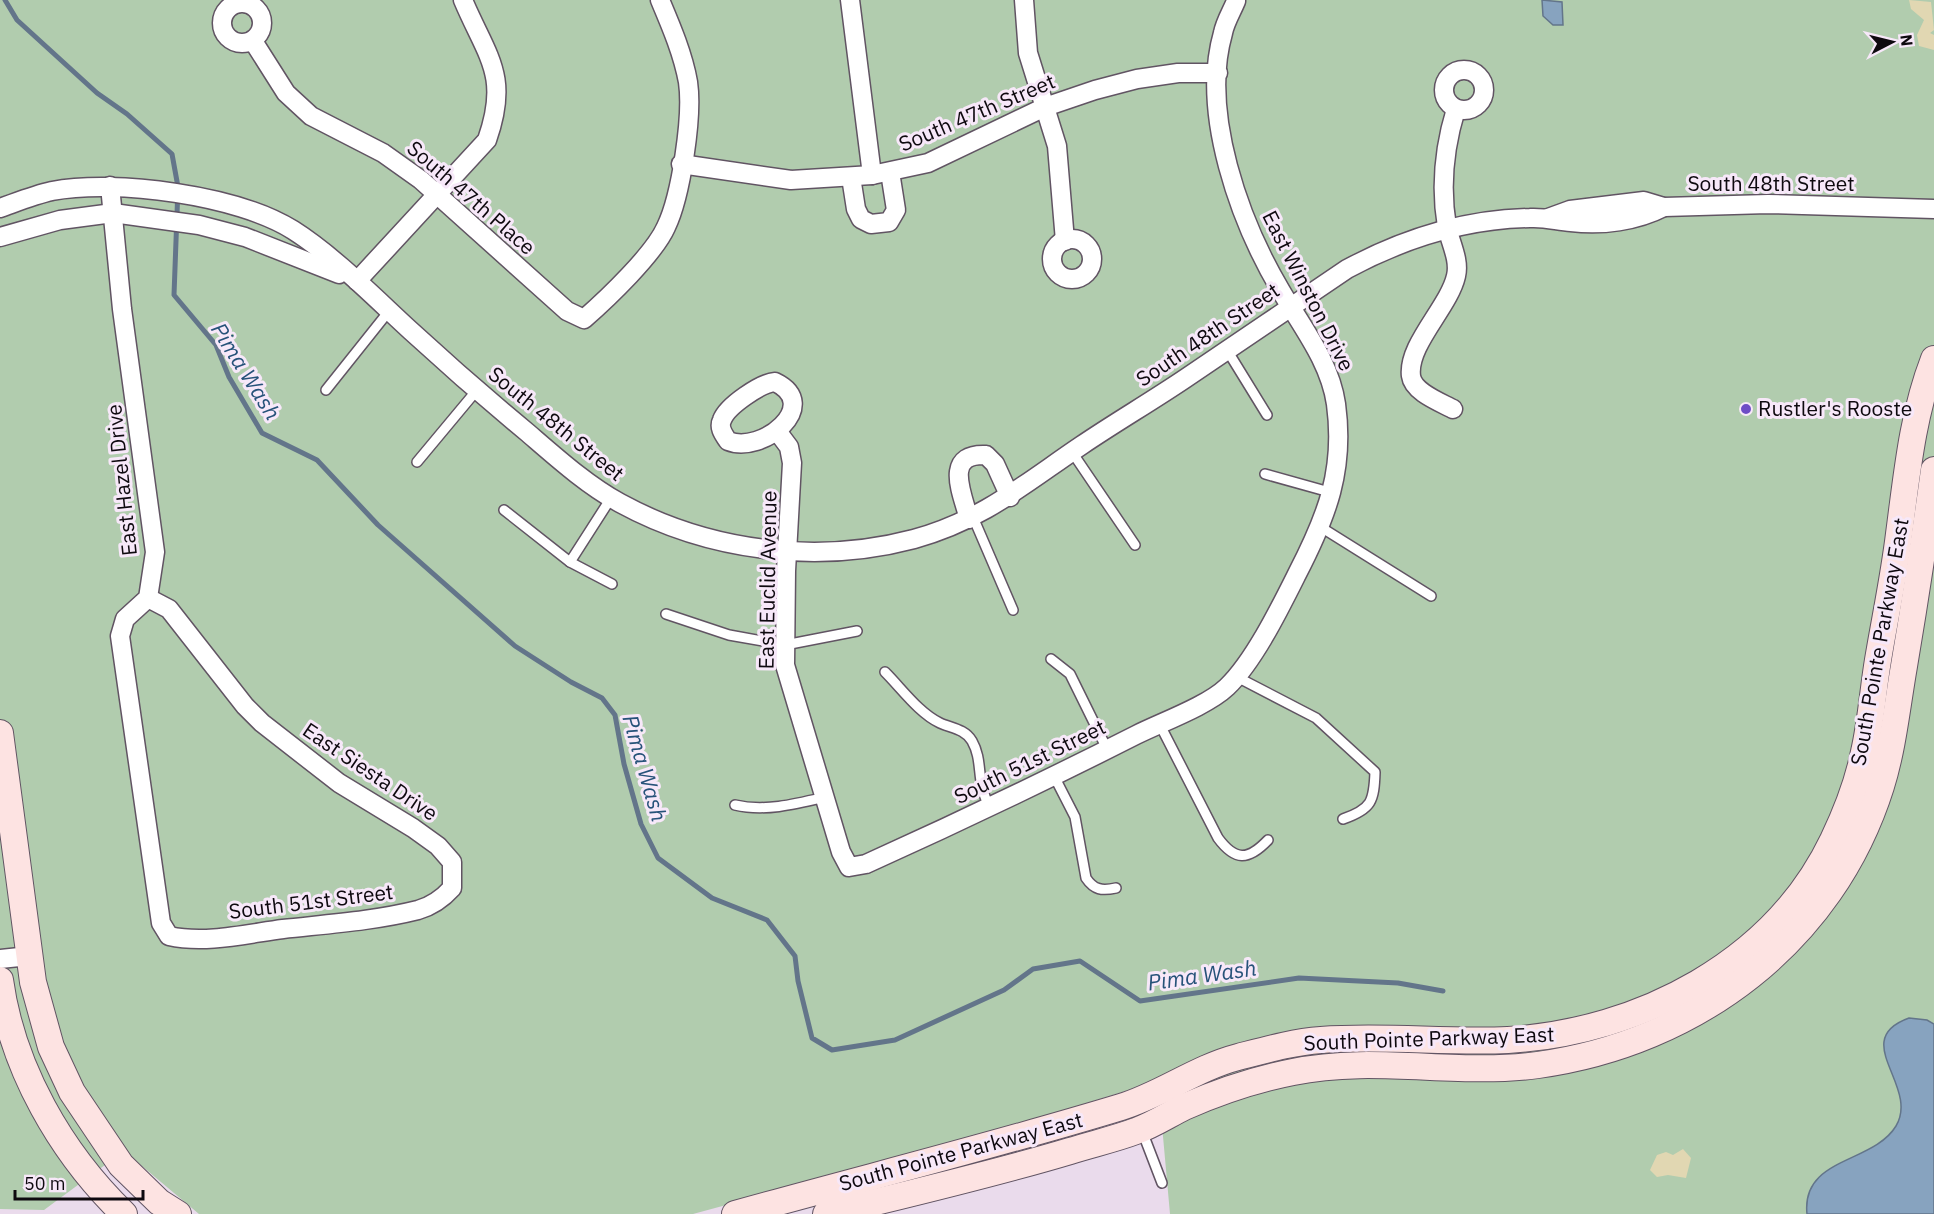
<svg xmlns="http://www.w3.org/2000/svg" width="1934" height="1214" viewBox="0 0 1934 1214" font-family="'IBM Plex Sans',sans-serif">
	<rect width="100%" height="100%" fill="#eadbec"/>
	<!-- green -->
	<polygon fill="#b1ccae" points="0,0 1934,0 1934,1214 1170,1214 1158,1081 987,1134 693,1214 199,1214 124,1151 44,1210 0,1209"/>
	<!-- sand -->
	<g fill="#e1d7b2">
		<polygon points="1909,0 1931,2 1934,30 1930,33 1934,35 1934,50 1919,46 1917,35 1924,20 1911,9"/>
		<polygon points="1683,1149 1691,1158 1686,1178 1668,1175 1657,1177 1650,1170 1657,1155 1666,1152 1673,1155"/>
	</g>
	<!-- water -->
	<g fill="#87a3bf" stroke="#63758a" stroke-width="1.5">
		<polygon points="1542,0 1562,2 1563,25 1553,25 1543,16"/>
		<path d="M 1909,1018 L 1927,1020 L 1934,1024 L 1934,1214 L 1807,1214 C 1801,1157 1873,1164 1896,1126 C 1920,1086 1848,1040 1909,1018 Z"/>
	</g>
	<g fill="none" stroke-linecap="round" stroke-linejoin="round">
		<!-- stream -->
		<polyline stroke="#63758a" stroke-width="5" points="5,0 17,20 97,93 127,114 172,154 178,187 174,295 216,345 229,377 262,433 317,460 378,525 515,646 571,682 602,698 615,715 624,764 641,824 658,858 712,898 767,920 795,956 798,981 812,1038 832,1050 895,1040 1004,990 1033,969 1080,961 1140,1001 1299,978 1398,983 1443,991"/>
		<defs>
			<g id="lane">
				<polyline points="1227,350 1267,415"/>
				<polyline points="326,390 389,311"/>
				<polyline points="1072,452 1135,545"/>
				<polyline points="417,462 477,390"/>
				<polyline points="1265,474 1333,493"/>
				<polyline points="504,510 570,562 611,498"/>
				<polyline points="973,517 1013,610"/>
				<polyline points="1319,526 1431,596"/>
				<polyline points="570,562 612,584"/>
				<polyline points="666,614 729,635 785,645 857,631"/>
				<polyline points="1051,659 1070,674 1107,749"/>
				<path d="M 885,672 C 902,689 919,713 940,723 C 951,728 965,729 972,741 C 984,762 975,782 990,807"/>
				<path d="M 1235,676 L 1316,718 L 1375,772 C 1374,801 1372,809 1343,819"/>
				<path d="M 1159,723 L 1218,838 C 1235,861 1248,861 1268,840"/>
				<path d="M 1054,776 L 1075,817 L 1086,878 C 1094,890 1102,891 1116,888"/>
				<path d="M 735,805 C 765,812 796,804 825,797"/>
				<polyline points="1142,1131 1162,1183"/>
			</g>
			<g id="street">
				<polyline points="850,0 872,175"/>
				<polyline points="1024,0 1028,53 1057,146 1065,241"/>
				<circle cx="242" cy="23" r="20"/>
				<path d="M 253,41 L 286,93 L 311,116 L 383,153 L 421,180 L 567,311 L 584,319 C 608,298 654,254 666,227 C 681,196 693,116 688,82 C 683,54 671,26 660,0"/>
				<circle cx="1464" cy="90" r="20"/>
				<polyline points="681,164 791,180 872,175 928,163 1045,107 1095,90 1137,79 1178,73 1218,73"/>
				<polyline points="851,177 856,209 861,219 871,224 889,222 896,210 890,172"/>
				<path d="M 110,186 L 122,309 L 155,552 L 148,598 L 125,619 L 120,636 L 161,923 L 169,936 C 205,944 246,934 283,929 C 328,924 374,921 418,910 C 432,906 443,898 452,888 L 452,862 L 438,846 L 413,828 L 339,783 L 262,723 L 245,706 L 169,609 L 148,598"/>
				<path d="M 0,208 C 17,202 34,195 52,191 C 116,179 237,195 293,230 C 334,256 375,298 411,331 C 449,366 488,400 528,433 C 557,458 587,485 620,503 C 708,551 816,565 914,539 C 983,520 1024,484 1082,445 C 1116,422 1152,401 1186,378 C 1240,342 1293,305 1347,269 C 1403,239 1466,219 1530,218 C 1545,217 1557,221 1571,222 C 1602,226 1637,221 1664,207"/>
				<polyline points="1548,218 1570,210 1644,201 1664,207 1768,204 1934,209"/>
				<polyline points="0,237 60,220 113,213 199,225 245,237 339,274"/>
				<circle cx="1072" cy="259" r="20"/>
				<path d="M 357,281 L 487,140 C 510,75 487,57 463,0"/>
				<path d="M 775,382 C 823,405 762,455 728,441 C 724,435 718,428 722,420 C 727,406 761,383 775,382 Z"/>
				<path d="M 1453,409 C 1440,402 1413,392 1411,376 C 1407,345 1449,307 1456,276 C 1460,260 1450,242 1447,227 C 1440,186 1444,148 1456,109"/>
				<path d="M 777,431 L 789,447 L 792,463 L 786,571 L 785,665 L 841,852 L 849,867 L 866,864 C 957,823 1047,780 1136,735 C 1162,722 1207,706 1227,687 C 1254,661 1280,608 1297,574 C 1327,516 1345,470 1336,404 C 1330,362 1302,327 1281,291 C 1240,222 1200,113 1223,33 C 1225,22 1232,11 1236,1"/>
				<path d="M 969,519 C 962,493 943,453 986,455 L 995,464 L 1010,497"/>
				<polyline points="0,959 29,956"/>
			</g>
			<g id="secondary">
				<polyline points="0,733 33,982 51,1047 72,1092 121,1165 159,1202 178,1214"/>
				<path d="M 0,980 C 12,1068 61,1153 124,1214"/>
				<path d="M 735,1214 C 864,1178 993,1146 1121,1107 C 1161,1095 1196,1068 1238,1057 C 1265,1050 1293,1042 1321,1040 C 1383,1035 1446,1043 1508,1040 C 1640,1032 1774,963 1833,840 C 1846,813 1858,782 1864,752 C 1871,722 1873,690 1878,660 C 1885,618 1894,576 1899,534 C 1907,474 1912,416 1934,359"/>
				<path d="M 826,1214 C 908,1194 990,1175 1070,1151 C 1092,1144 1115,1139 1136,1131 C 1153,1125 1168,1115 1184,1107 C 1218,1092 1257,1079 1293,1072 C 1374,1055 1457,1076 1538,1065 C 1696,1043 1832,942 1881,786 C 1893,748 1897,706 1904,666 C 1915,601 1925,535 1934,470"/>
			</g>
		</defs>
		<!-- lane casing -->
		<use href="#lane" stroke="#615463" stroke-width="12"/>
		<!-- street casing -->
		<use href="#street" stroke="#615463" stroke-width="21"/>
		<!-- secondary casing -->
		<use href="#secondary" stroke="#615463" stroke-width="28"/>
		<!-- lane -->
		<use href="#lane" stroke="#fff" stroke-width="9"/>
		<!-- street -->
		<use href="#street" stroke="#fff" stroke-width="18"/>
		<!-- secondary -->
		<use href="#secondary" stroke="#fde3e2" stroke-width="26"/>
	</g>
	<!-- markers -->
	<circle fill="#6e4dc6" stroke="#f7e8f9" stroke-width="2" cx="1746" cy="409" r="6"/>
	<g text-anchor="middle" stroke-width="6" stroke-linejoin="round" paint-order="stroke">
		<!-- street labels -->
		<g font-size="21" fill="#0e090f" stroke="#f7e8f9">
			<text transform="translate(977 113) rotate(-23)" y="7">South 47th Street</text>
			<text x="1771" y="191">South 48th Street</text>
			<text transform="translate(471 198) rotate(41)" y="7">South 47th Place</text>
			<text transform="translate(1308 291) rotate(63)" y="7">East Winston Drive</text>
			<text transform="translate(1208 335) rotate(-34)" y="7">South 48th Street</text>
			<text transform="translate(556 424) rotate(39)" y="7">South 48th Street</text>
			<text transform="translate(122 480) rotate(-96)" y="7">East Hazel Drive</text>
			<text transform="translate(768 580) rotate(-89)" y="7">East Euclid Avenue</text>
			<text transform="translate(1880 642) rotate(-80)" y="7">South Pointe Parkway East</text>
			<text transform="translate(1030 762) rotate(-26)" y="7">South 51st Street</text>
			<text transform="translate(370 772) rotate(34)" y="7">East Siesta Drive</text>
			<text transform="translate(311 902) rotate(-7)" y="7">South 51st Street</text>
			<text transform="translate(1429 1039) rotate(-2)" y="7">South Pointe Parkway East</text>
			<text transform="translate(961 1152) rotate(-15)" y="7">South Pointe Parkway East</text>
		</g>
		<!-- poi labels -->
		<g font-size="21" fill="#0e090f" stroke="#f7e8f9" text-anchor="start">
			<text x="1758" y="416">Rustler's Rooste</text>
		</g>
		<!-- water labels -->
		<g font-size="22" font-style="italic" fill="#265279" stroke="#f7e8f9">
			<text transform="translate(246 371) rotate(58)" y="8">Pima Wash</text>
			<text transform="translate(645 768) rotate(74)" y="8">Pima Wash</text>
			<text transform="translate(1202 975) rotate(-8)" y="8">Pima Wash</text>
		</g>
	</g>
	<!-- north arrow -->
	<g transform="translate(1892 42) rotate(83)" stroke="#f7e8f9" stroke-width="4.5" paint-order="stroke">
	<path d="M0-4.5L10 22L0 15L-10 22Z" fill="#0e090f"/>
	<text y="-9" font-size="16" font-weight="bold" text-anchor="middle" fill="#0e090f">N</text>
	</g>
	<!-- scale -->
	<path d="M15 1190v9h128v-9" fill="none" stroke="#0e090f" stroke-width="3"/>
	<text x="24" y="1190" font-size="18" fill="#0e090f" stroke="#f7e8f9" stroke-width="4.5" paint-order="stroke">50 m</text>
</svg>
